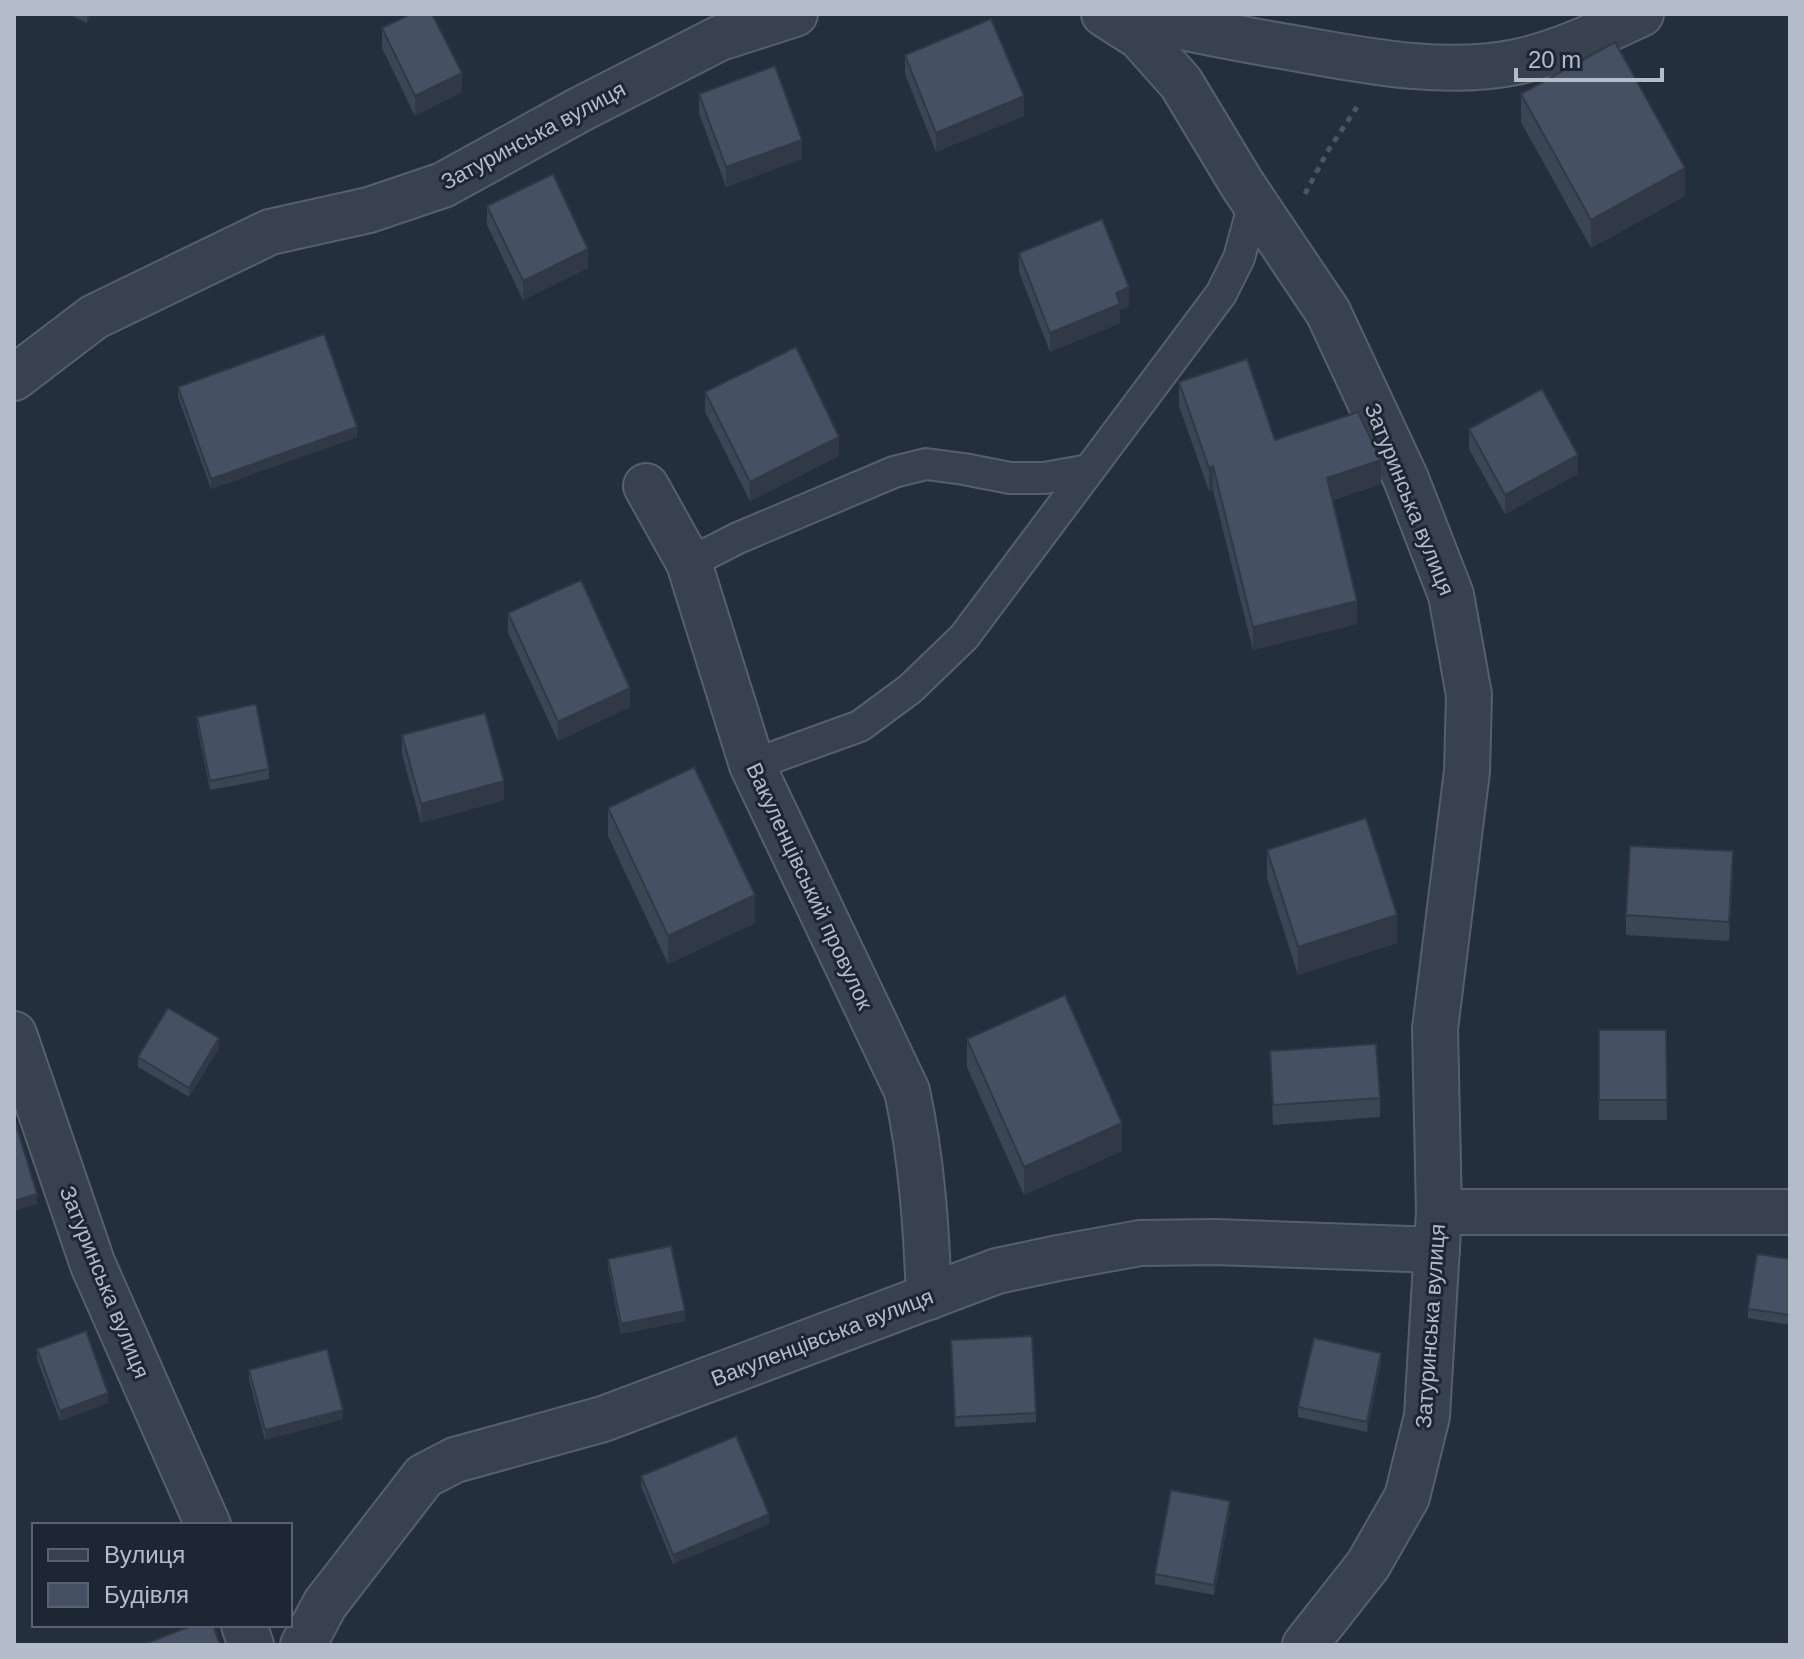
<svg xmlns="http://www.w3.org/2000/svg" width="1804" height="1659" viewBox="0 0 1804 1659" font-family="Arial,sans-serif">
	<rect width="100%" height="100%" fill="#242f3e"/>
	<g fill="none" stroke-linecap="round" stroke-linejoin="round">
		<defs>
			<g id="service">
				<polyline points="689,563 738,538 894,472 926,464 964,469 1010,478 1044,478 1089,470"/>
				<polyline points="752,765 860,726 910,689 964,637 1221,294 1239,258 1254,203"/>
			</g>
			<g id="minor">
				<polyline points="1104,14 1140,37 1181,83 1242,184 1328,312 1406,479 1451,595 1469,695 1467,771 1435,1029 1439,1212 1427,1416 1407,1497 1368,1565 1305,1645"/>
				<path d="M 1126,14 C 1185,29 1245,40 1305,50 C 1372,62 1448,76 1516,62 C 1560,53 1600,33 1641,14"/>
				<polyline points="14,378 94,317 270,232 369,210 443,185 579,110 720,38 795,14"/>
				<path d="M 646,486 L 689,563 L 752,765 L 907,1091 C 922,1160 926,1226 929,1297"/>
				<polyline points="14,1034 93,1265 208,1525"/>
				<polyline points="1439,1212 1790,1212"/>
				<polyline points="244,1625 251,1645"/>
				<polyline points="303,1645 325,1604 424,1476 455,1460 603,1419 997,1271 1058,1258 1140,1243 1215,1242 1437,1250"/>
			</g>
		</defs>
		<!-- service casing -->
		<use href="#service" stroke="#565f6c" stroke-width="34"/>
		<!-- minor casing -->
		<use href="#minor" stroke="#565f6c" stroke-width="48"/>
		<!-- path -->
		<polyline stroke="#44595c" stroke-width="5" stroke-dasharray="6 6" stroke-linecap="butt" points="1305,194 1327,152 1357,107"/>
		<!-- service -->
		<use href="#service" stroke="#38414e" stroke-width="30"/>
		<!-- minor -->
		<use href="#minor" stroke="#38414e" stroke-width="44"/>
	</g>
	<!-- wall -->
	<g fill="#3b4654">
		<polygon points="68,14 91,14 87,23"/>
		<polygon points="382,28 462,92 415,116 382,48"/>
		<polygon points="905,55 1024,116 936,152 905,74"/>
		<polygon points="699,94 802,159 726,187 699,113"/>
		<polygon points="1521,94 1685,196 1591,248 1521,122"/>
		<polygon points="487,206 588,268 523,300 487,225"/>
		<polygon points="1019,253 1129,306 1120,310 1120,323 1050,352 1019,272"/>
		<polygon points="1179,382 1275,440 1381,484 1333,500 1357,624 1253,650 1213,490 1209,491 1179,406"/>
		<polygon points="178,387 357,437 211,489 178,397"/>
		<polygon points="705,392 839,456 750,501 705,412"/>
		<polygon points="1469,429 1578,474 1505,514 1469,449"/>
		<polygon points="508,613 630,707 558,741 508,633"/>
		<polygon points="197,717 269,769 269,779 210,790 197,726"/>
		<polygon points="402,735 504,800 421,823 402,754"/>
		<polygon points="608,808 755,923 668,964 608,836"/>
		<polygon points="1267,850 1397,943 1298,975 1267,878"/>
		<polygon points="1733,871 1729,941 1626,935 1626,915"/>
		<polygon points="1599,1030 1666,1030 1667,1120 1599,1120"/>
		<polygon points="967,1039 1122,1151 1024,1195 967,1067"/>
		<polygon points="219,1048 189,1097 138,1067 138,1057"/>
		<polygon points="1270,1051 1380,1098 1380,1117 1273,1125"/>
		<polygon points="608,1259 685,1321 621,1334 608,1268"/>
		<polygon points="1790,1259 1790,1325 1748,1318 1748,1309"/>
		<polygon points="37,1349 108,1403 60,1421 37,1359"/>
		<polygon points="951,1350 1036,1413 1036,1422 955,1427"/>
		<polygon points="1381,1363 1367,1432 1298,1417 1298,1407"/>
		<polygon points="249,1370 343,1419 265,1440 249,1380"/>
		<polygon points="641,1476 769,1524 673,1564 641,1486"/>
		<polygon points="1230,1511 1214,1595 1155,1584 1155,1574"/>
	</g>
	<!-- shaded-wall -->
	<g fill="#303945">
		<polygon points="87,14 91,14 87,23"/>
		<polygon points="462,73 462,92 415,116 415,96"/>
		<polygon points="1024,96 1024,116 936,152 936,133"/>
		<polygon points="802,140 802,159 726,187 726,167"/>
		<polygon points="1685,168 1685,196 1591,248 1591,220"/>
		<polygon points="588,249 588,268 523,300 523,281"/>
		<polygon points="1129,287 1129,306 1120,310 1120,323 1050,352 1050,333 1116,293"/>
		<polygon points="357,427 357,437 211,489 211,479"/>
		<polygon points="839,437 839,456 750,501 750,482"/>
		<polygon points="1578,455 1578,474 1505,514 1505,495"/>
		<polygon points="1381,460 1381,484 1327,502 1327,478"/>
		<polygon points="1213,466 1213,490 1209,491 1209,468"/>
		<polygon points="1357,601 1357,624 1253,650 1253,627"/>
		<polygon points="630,688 630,707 558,741 558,722"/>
		<polygon points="504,781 504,800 421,823 421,804"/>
		<polygon points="1733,851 1733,871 1729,941 1729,922"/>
		<polygon points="755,895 755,923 668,964 668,936"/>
		<polygon points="1397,915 1397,943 1298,975 1298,947"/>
		<polygon points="219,1038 219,1048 189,1097 189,1088"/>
		<polygon points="1122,1123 1122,1151 1024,1195 1024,1167"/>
		<polygon points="37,1194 37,1204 14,1211 14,1201"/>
		<polygon points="685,1311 685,1321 621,1334 621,1324"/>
		<polygon points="1381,1353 1381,1363 1367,1432 1367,1422"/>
		<polygon points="108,1393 108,1403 60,1421 60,1411"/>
		<polygon points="343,1410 343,1419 265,1440 265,1430"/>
		<polygon points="1230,1501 1230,1511 1214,1595 1214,1585"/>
		<polygon points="769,1514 769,1524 673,1564 673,1555"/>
	</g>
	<!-- building -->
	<g fill="#455162" stroke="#303945" stroke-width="2">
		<polygon points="411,14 432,14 462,73 415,96 382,28"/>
		<polygon points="991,19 1024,96 936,133 905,55"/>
		<polygon points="1615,42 1685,168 1591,220 1521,94"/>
		<polygon points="775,66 802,140 726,167 699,94"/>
		<polygon points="553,174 588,249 523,281 487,206"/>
		<polygon points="1102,219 1129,287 1116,293 1120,304 1050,333 1019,253"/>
		<polygon points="324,334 357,427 211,479 178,387"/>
		<polygon points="796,347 839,437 750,482 705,392"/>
		<polygon points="1247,359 1275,440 1358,412 1381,460 1327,478 1357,601 1253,627 1213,466 1209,468 1179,382"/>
		<polygon points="1542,389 1578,455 1505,495 1469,429"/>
		<polygon points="581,580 630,688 558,722 508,613"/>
		<polygon points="256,704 269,769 210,781 197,717"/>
		<polygon points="485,713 504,781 421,804 402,735"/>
		<polygon points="694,767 755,895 668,936 608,808"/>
		<polygon points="1366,818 1397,915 1298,947 1267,850"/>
		<polygon points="1630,846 1733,851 1729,922 1626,915"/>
		<polygon points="1065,995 1122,1123 1024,1167 967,1039"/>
		<polygon points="168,1008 219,1038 189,1088 138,1057"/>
		<polygon points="1599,1030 1666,1030 1667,1100 1599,1100"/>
		<polygon points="1376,1044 1380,1098 1273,1105 1270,1051"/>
		<polygon points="14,1118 37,1194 14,1201"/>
		<polygon points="671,1246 685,1311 621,1324 608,1259"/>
		<polygon points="1757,1254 1790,1259 1790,1315 1748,1309"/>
		<polygon points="86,1331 108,1393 60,1411 37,1349"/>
		<polygon points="1032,1336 1036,1413 955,1417 951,1340"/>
		<polygon points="1314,1338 1381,1353 1367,1422 1298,1407"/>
		<polygon points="327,1349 343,1410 265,1430 249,1370"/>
		<polygon points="736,1436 769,1514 673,1555 641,1476"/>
		<polygon points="1171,1490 1230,1501 1214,1585 1155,1574"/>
		<polygon points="194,1625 213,1625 220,1645 148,1645 147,1643"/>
	</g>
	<g text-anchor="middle" stroke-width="6" stroke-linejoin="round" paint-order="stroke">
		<!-- street labels -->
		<g font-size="22" fill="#b4bcc9" stroke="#1d2633">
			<text transform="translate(533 135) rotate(-28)" y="8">Затуринська вулиця</text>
			<text transform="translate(1410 499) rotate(68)" y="8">Затуринська вулиця</text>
			<text transform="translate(810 886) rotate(65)" y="8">Вакуленцівський провулок</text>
			<text transform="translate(105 1282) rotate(68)" y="8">Затуринська вулиця</text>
			<text transform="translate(1430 1326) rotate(-86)" y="8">Затуринська вулиця</text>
			<text transform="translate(822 1337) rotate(-21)" y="8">Вакуленцівська вулиця</text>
		</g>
	</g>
	<!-- border -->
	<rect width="1804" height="1659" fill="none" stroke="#b4bcc9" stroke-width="32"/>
	<!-- legend -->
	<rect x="32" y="1523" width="260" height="104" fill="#1d2633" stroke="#59626f" stroke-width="2"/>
	<rect x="48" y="1549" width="40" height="12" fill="#38414e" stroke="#59626f" stroke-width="2"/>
	<text x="104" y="1563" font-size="24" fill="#b4bcc9">Вулиця</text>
	<rect x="48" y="1583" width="40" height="24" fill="#455162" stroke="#59626f" stroke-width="2"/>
	<text x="104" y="1603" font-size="24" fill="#b4bcc9">Будівля</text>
	<!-- scale -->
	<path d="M1516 68v12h146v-12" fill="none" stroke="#b4bcc9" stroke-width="4"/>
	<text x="1528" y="68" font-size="24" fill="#b4bcc9" stroke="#1d2633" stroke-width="6" paint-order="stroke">20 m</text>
</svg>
